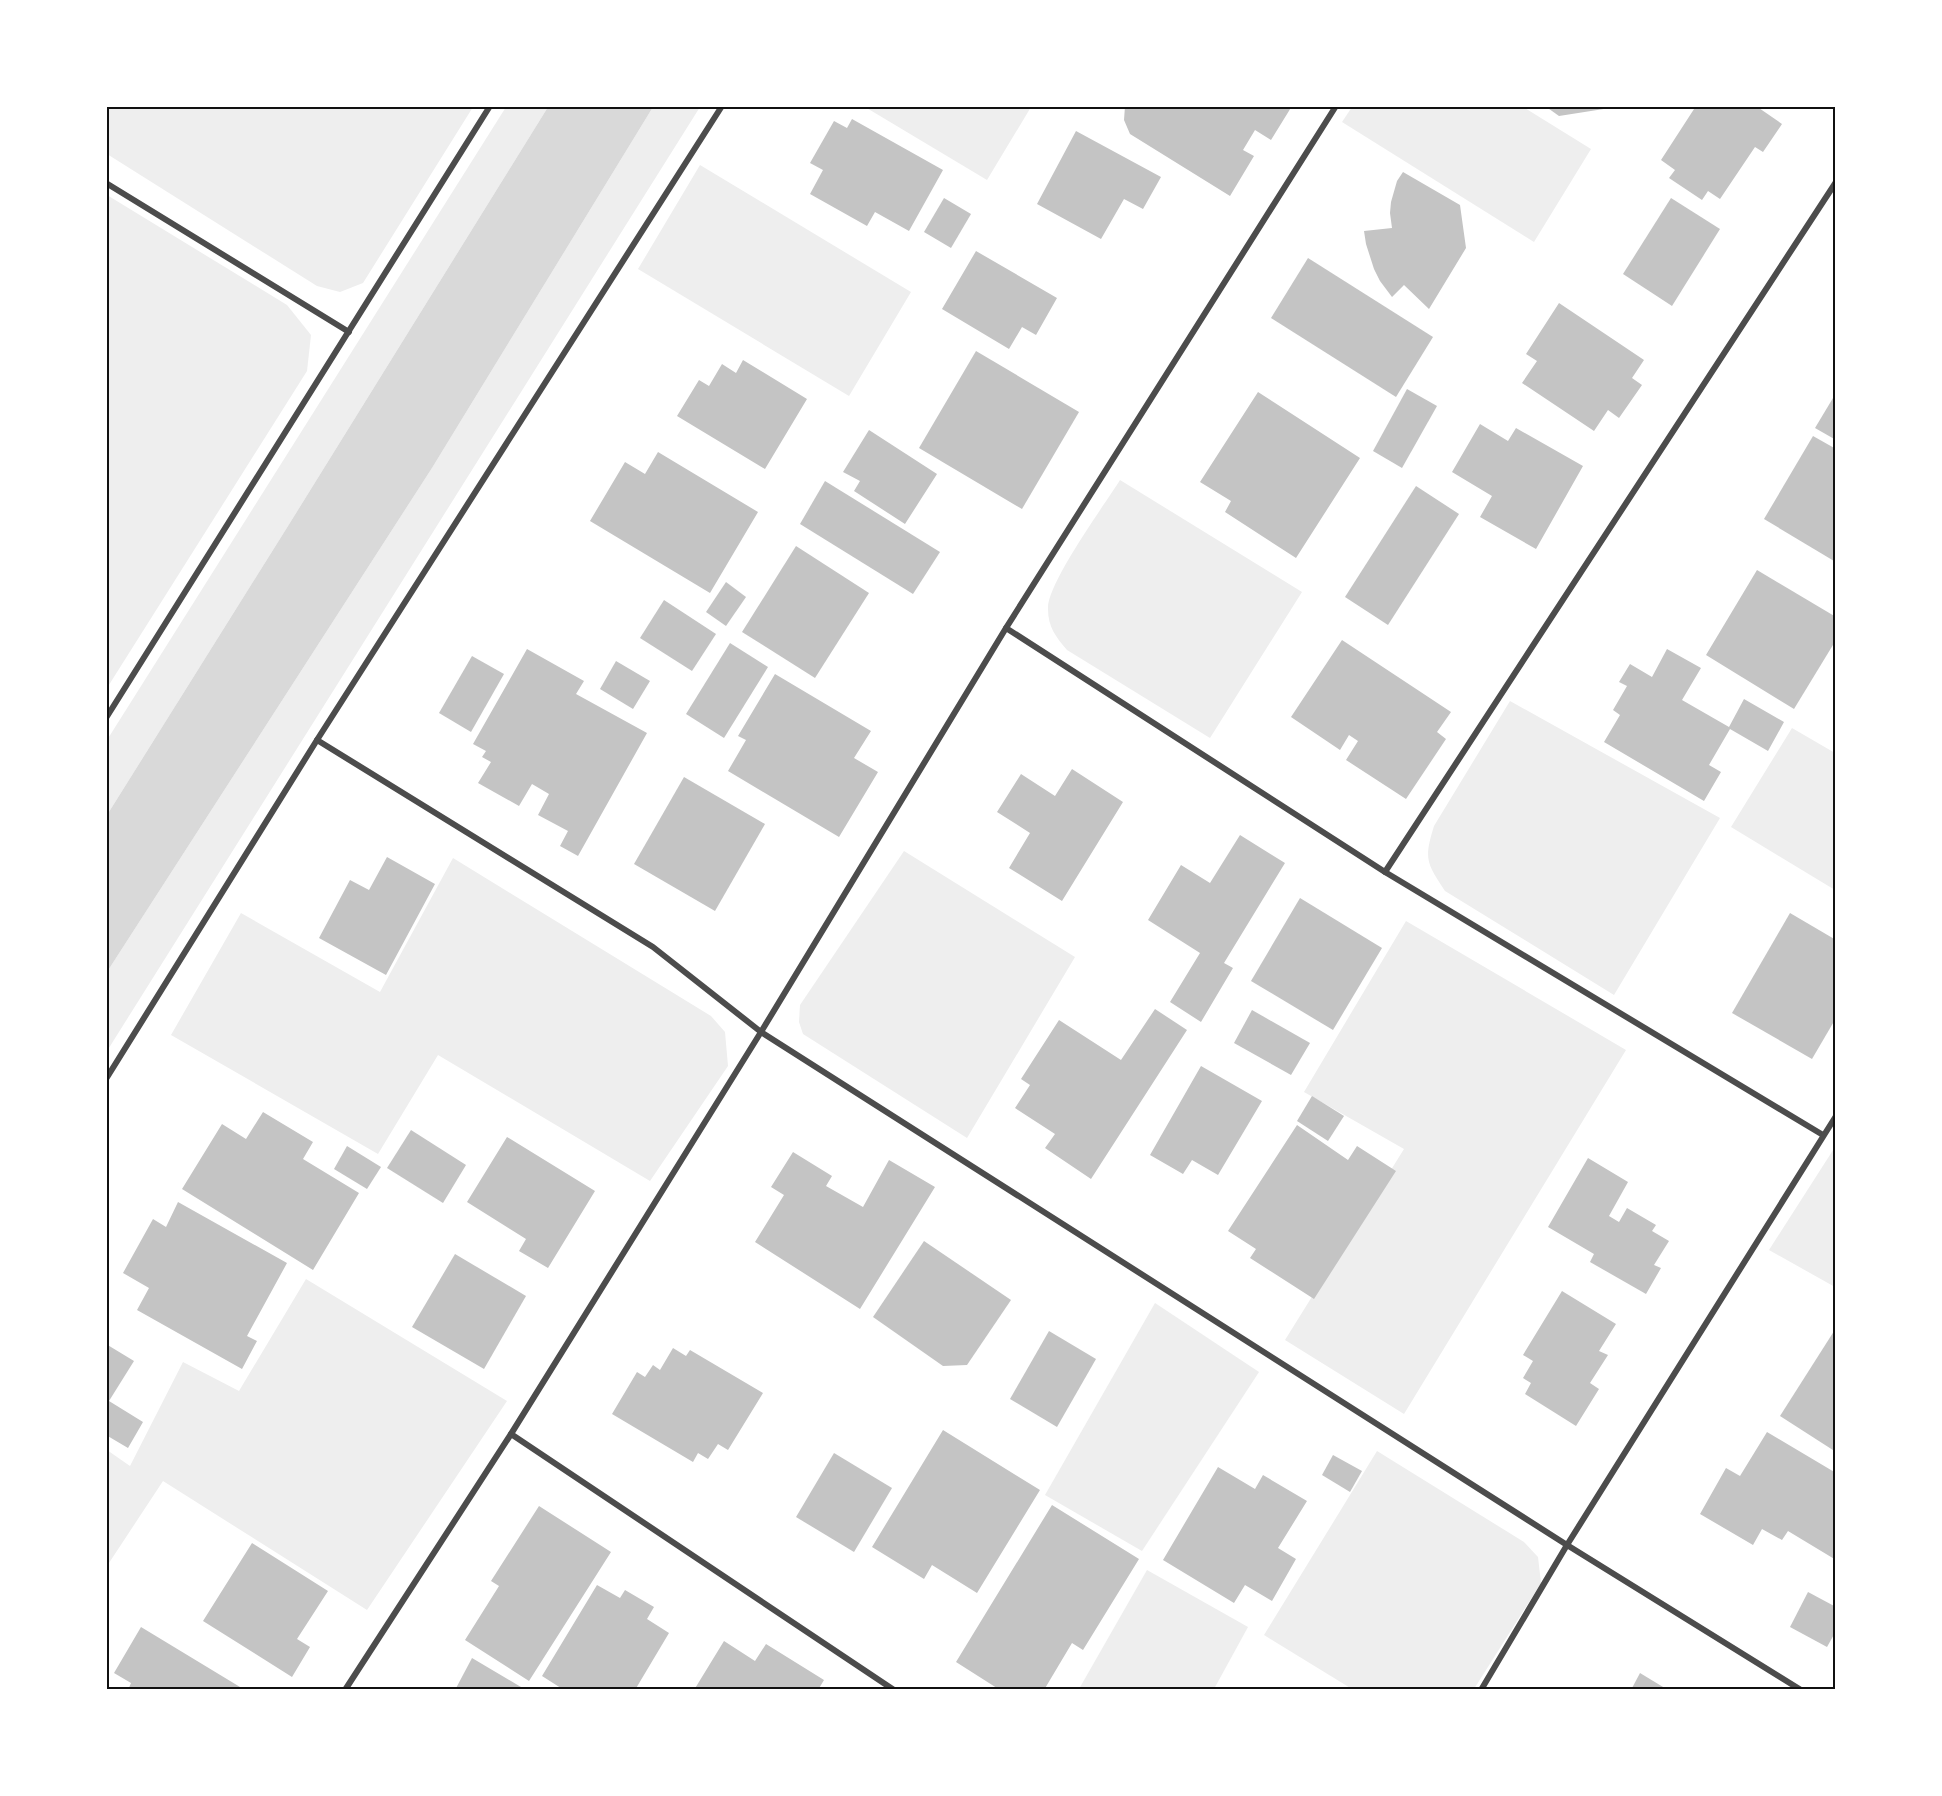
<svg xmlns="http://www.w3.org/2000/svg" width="1942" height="1796" viewBox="0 0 1942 1796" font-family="'Public Sans',sans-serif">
	<rect width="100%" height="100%" fill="#fff"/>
	<!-- green -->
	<g fill="#eee">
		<polygon points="106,107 107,106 473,107 363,283 340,292 317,286 107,154"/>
		<polygon points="506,107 548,107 288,526 107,815 107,740"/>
		<polygon points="653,107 700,107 107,1051 107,972 432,468"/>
		<polygon points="865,107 1031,107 987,180"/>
		<polygon points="1352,107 1523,107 1591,149 1534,242 1342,122"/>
		<polygon points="700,165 911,292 849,396 638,269"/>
		<polygon points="107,195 287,305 311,335 307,371 107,688"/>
		<path d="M 1120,480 L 1302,592 L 1210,738 L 1067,650 C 1056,637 1048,627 1048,609 C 1046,585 1105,504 1120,480 Z"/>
		<path d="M 1510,701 L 1720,818 L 1614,995 L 1445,891 C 1426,862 1424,859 1434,826 Z"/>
		<polygon points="1792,728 1835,753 1835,890 1731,827"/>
		<polygon points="904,851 1075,957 967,1138 803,1034 799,1022 800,1005"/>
		<polygon points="453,858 711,1016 725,1032 728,1066 650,1181 438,1055 378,1154 171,1035 241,913 380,992"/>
		<polygon points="1406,921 1626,1050 1404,1414 1285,1340 1404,1149 1304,1092"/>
		<polygon points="1835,1147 1835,1287 1769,1250"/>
		<polygon points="306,1279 507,1401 367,1610 163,1481 107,1566 107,1450 130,1466 183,1362 239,1391"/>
		<polygon points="1155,1303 1259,1372 1142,1551 1045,1495"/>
		<polygon points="1377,1451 1524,1542 1538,1557 1541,1583 1474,1689 1352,1689 1264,1635"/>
		<polygon points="1147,1570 1248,1627 1214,1689 1079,1689"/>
	</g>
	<!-- water -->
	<polygon fill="#d9d9d9" points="548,107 653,107 432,468 107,972 107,815 288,526"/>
	<!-- building -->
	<g fill="#c4c4c4">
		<polygon points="1125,106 1292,106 1271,140 1255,130 1243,150 1254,156 1230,196 1130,134 1124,120"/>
		<polygon points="1545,106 1610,106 1610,108 1559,116"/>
		<polygon points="1696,106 1756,106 1782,124 1763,152 1755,147 1720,199 1708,191 1702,200 1669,178 1675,170 1661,160"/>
		<polygon points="852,119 943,170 909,231 875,212 867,226 810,194 823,170 810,163 834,121 847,128"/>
		<polygon points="1076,131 1161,177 1143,209 1124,199 1101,239 1037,204"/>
		<polygon points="1403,172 1460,205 1466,248 1429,309 1404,285 1392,297 1380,281 1374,269 1366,244 1364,231 1392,228 1390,213 1391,202 1397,181"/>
		<polygon points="944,198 971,214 951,248 924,232"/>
		<polygon points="1671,198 1720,229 1672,306 1623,274"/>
		<polygon points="976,251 1057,298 1036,335 1022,327 1009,349 942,309"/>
		<polygon points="1308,258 1433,337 1396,397 1271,318"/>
		<polygon points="1559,303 1644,360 1632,378 1642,385 1619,418 1608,410 1594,431 1522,383 1537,361 1526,354"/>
		<polygon points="976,351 1079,412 1022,509 919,448"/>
		<polygon points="743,360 807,399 765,469 677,416 699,380 709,386 722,364 736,373"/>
		<polygon points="1407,389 1437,406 1402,468 1373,451"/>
		<polygon points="1258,392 1360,458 1296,558 1225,512 1231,501 1200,482"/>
		<polygon points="1836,393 1836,440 1815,428"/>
		<polygon points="1480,424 1508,441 1516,428 1583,466 1536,549 1480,517 1492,496 1452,472"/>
		<polygon points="869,430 937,474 905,524 854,491 860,481 843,472"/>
		<polygon points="1813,436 1836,449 1834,561 1764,519"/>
		<polygon points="658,452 758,512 710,593 590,521 625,462 645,474"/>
		<polygon points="825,481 940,552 913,594 800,524"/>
		<polygon points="1416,486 1459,514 1388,625 1345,597"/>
		<polygon points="796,546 869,593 815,678 742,632"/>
		<polygon points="1757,570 1836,617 1836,640 1794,709 1706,655"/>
		<polygon points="726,582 746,597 726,626 706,612"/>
		<polygon points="664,600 716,634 692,671 640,638"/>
		<polygon points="1342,640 1451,712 1437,732 1446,739 1406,799 1346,760 1358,741 1349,735 1340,750 1291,717"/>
		<polygon points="730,643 768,667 724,738 686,714"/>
		<polygon points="527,649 584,681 576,694 647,733 578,856 560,846 568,831 538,815 549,794 532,784 519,806 478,783 491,762 482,757 486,751 473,744"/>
		<polygon points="1667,649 1701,668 1682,700 1729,727 1744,699 1784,722 1768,751 1730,729 1709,765 1721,772 1704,801 1604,742 1620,715 1613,710 1627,686 1619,682 1630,664 1652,677"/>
		<polygon points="472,656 504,674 471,732 439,713"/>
		<polygon points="616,661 650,681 633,709 600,689"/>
		<polygon points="775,674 871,731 854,758 878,772 839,837 728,771 746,740 738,736"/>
		<polygon points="1072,769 1123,802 1062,901 1009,868 1030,833 997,812 1021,774 1055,796"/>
		<polygon points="684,777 765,824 715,911 634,864"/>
		<polygon points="1240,835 1285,863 1224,963 1233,968 1201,1022 1170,1002 1200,953 1148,920 1181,865 1210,883"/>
		<polygon points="387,857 435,884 386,975 319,938 350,880 369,890"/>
		<polygon points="1300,898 1382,948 1333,1030 1251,981"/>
		<polygon points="1790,913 1836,940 1836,1018 1812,1059 1732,1013"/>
		<polygon points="1155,1009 1187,1030 1091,1179 1045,1148 1055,1134 1015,1108 1030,1085 1021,1079 1059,1020 1121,1060"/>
		<polygon points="1252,1010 1310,1043 1291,1075 1234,1043"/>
		<polygon points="1201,1066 1262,1101 1218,1175 1192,1160 1183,1174 1150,1155"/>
		<polygon points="1312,1096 1344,1116 1328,1141 1297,1121"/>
		<polygon points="263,1112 313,1142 303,1159 359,1193 313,1270 182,1189 222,1124 246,1139"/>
		<polygon points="1297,1125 1348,1160 1357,1146 1396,1171 1314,1299 1250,1258 1256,1249 1228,1231"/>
		<polygon points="411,1130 466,1165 443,1203 387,1168"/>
		<polygon points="507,1137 595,1191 548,1268 519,1251 526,1239 467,1202"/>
		<polygon points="347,1146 381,1167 367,1189 334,1169"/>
		<polygon points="793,1152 832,1176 826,1186 863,1207 889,1160 935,1187 860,1309 755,1242 784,1195 771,1187"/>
		<polygon points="1588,1158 1628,1182 1609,1216 1619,1222 1627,1208 1656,1225 1652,1231 1669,1241 1654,1265 1661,1268 1646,1294 1590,1262 1594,1254 1548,1227"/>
		<polygon points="178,1202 287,1263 247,1336 257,1341 242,1369 137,1310 149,1288 123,1273 153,1219 166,1227"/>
		<polygon points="924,1241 1011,1300 967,1365 943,1366 873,1317"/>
		<polygon points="455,1254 526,1296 484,1369 412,1327"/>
		<polygon points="1562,1291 1616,1324 1599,1351 1608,1355 1590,1383 1599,1389 1576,1426 1525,1394 1531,1383 1523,1378 1533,1361 1523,1355"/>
		<polygon points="1836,1328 1836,1452 1780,1416"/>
		<polygon points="1049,1331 1096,1359 1057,1427 1010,1399"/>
		<polygon points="106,1344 134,1361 109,1401 143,1422 128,1448 106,1435"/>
		<polygon points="673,1348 686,1356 690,1350 763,1393 728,1450 718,1444 708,1459 698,1453 693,1462 612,1414 637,1372 645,1377 653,1365 660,1370"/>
		<polygon points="943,1430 1040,1490 977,1593 932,1565 924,1579 872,1547"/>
		<polygon points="1767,1432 1836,1473 1836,1560 1788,1531 1782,1540 1762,1529 1753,1545 1700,1514 1726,1468 1740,1476"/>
		<polygon points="834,1453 892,1488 854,1552 796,1517"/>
		<polygon points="1333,1455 1362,1471 1350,1492 1322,1475"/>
		<polygon points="1218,1467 1255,1489 1263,1475 1307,1501 1278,1548 1296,1559 1272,1601 1245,1585 1234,1603 1163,1560"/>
		<polygon points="1052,1505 1139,1559 1083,1650 1072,1643 1044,1690 1000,1690 956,1662"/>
		<polygon points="539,1506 611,1552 529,1681 465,1640 499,1586 491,1581"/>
		<polygon points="252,1543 328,1591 297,1639 310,1647 292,1677 203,1621"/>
		<polygon points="597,1585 620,1598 625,1590 654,1607 647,1619 669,1633 635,1690 564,1690 542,1676"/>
		<polygon points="1808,1592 1836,1607 1836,1631 1827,1647 1790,1627"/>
		<polygon points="141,1627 245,1690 128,1690 131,1683 114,1673"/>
		<polygon points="724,1641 755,1661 766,1644 824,1680 818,1690 694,1690"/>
		<polygon points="472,1658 526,1690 455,1690"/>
		<polygon points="1640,1673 1668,1690 1631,1690"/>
	</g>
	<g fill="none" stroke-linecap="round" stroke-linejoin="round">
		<!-- minor -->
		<g stroke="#4c4c4c" stroke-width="6">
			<polyline points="106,183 349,332"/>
			<polyline points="1006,628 1385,872 1823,1135"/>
			<polyline points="106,718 490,106"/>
			<polyline points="317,740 653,947 761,1032 1567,1545 1801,1690"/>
			<polyline points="1385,872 1836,182"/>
			<polyline points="106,1079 317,740 722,106"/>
			<polyline points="511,1434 894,1690"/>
			<polyline points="345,1690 511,1434 761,1032 1006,628 1336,106"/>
			<polyline points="1481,1690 1567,1545 1836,1116"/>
		</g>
	</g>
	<!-- border -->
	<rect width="1942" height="1796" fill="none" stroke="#ffffff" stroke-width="216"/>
	<rect x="108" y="108" width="1726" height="1580" fill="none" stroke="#111" stroke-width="2"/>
</svg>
